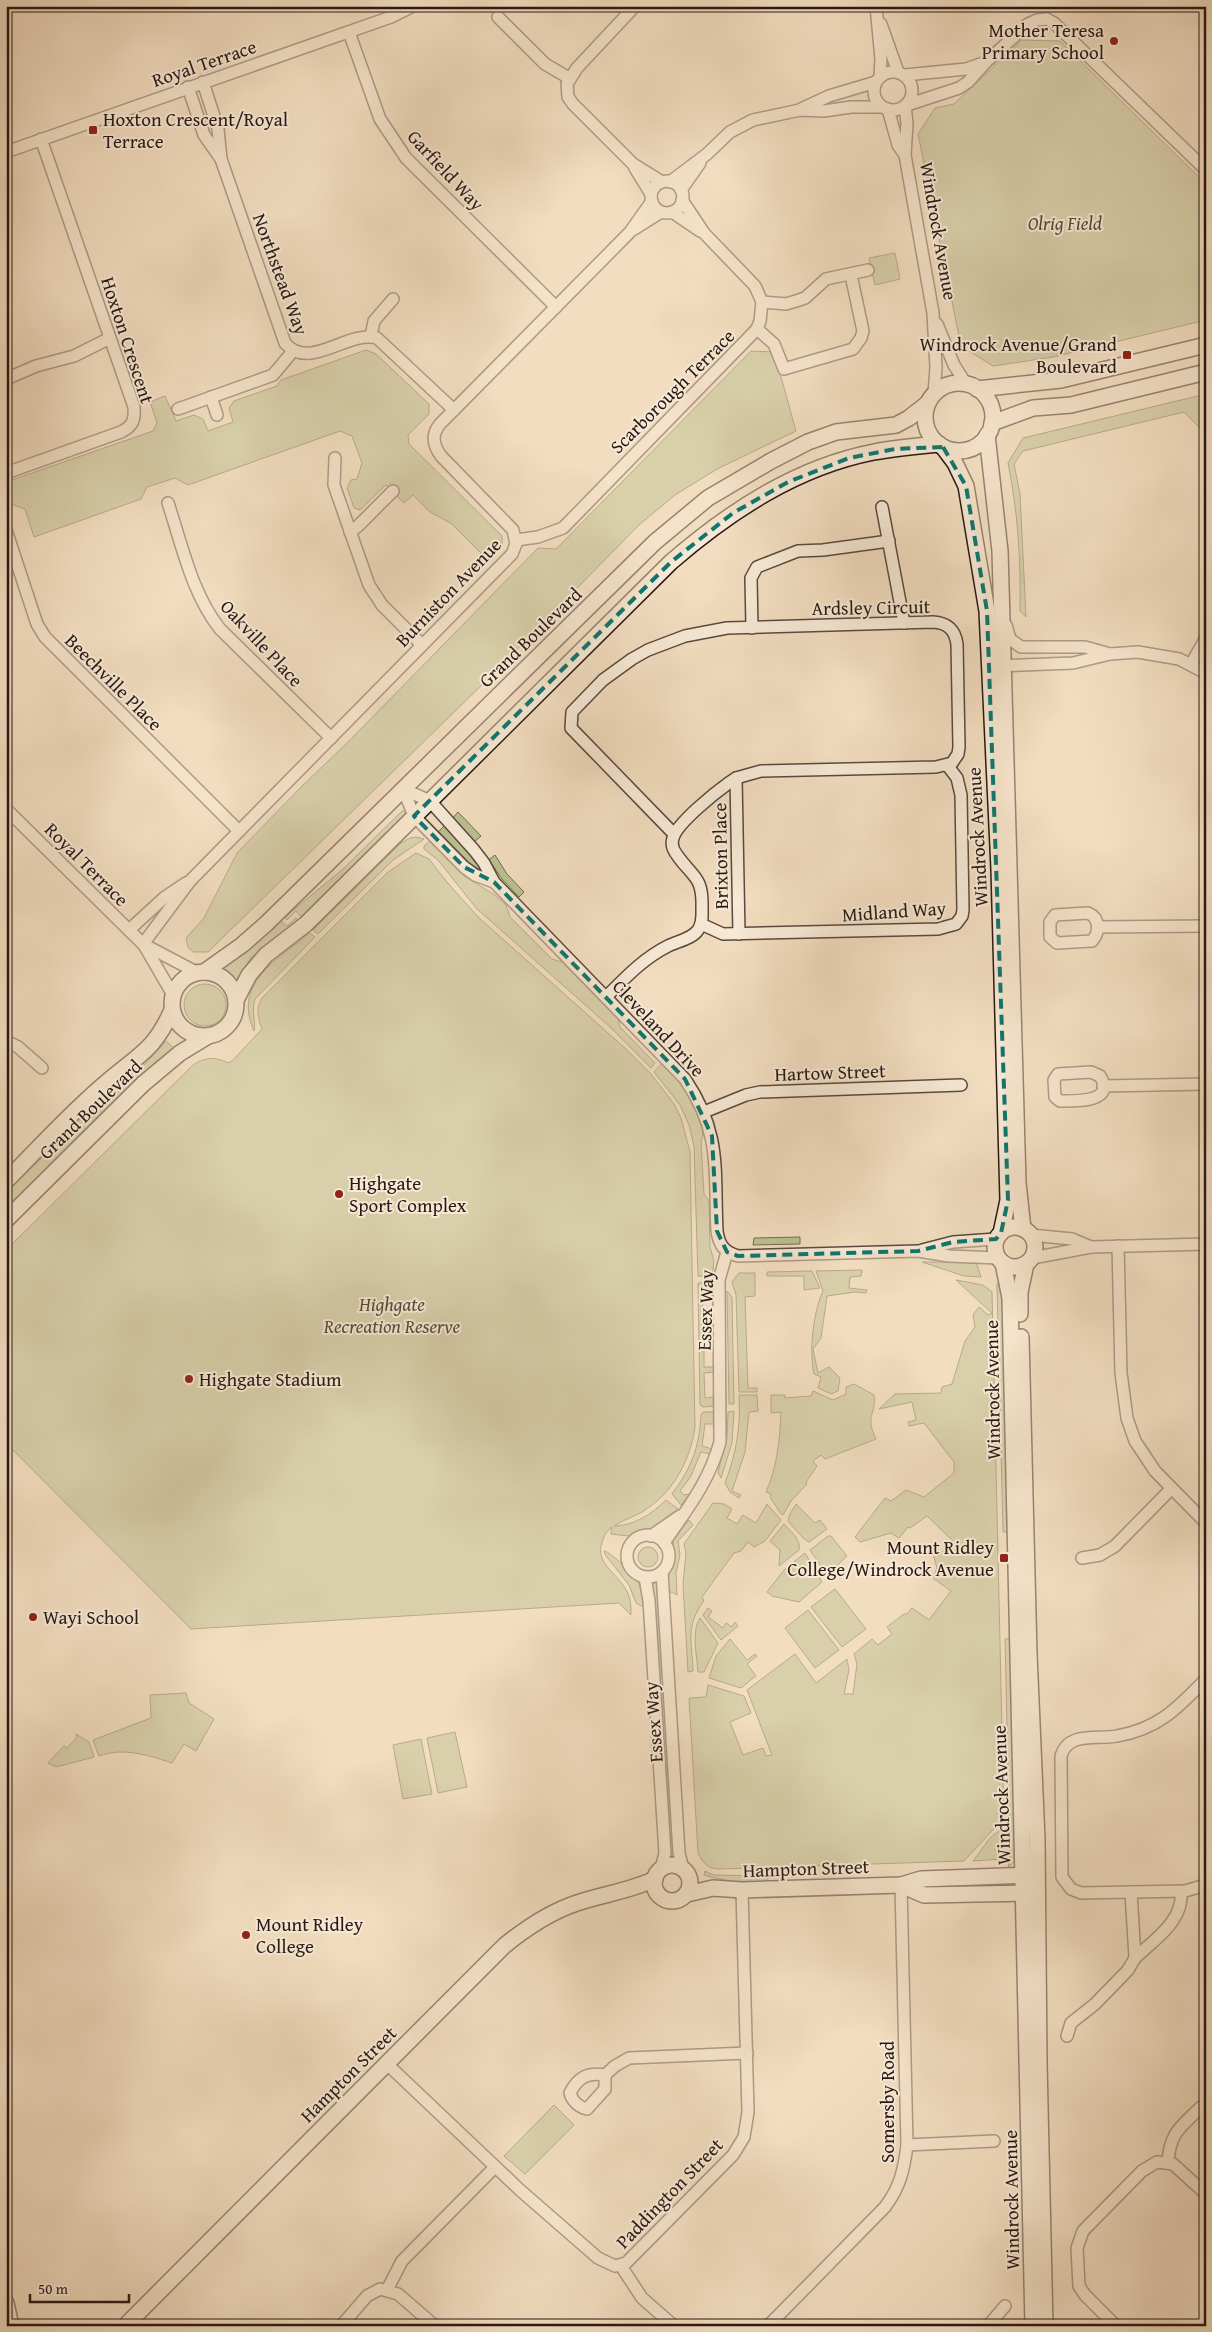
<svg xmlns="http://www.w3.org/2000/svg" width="1212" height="2332" viewBox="0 0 1212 2332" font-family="'Gentium Book Plus',serif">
	<rect width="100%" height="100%" fill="#f2ddc0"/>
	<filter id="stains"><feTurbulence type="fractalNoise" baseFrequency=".004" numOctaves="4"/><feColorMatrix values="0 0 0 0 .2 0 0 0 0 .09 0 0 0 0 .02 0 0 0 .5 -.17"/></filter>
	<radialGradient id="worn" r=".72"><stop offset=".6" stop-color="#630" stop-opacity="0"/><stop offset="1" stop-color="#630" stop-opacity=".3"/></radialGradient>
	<!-- green -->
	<g fill="#bac192" stroke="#726c52">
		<polygon points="1022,40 1060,41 1206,184 1206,320 1053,357 993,366 961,346 918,134 935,108 954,104"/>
		<polygon points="895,253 900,279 875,285 869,258"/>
		<polygon points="366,350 376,354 429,404 429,414 408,435 409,444 502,536 502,545 487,559 452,524 430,512 413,495 404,503 386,485 360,510 354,508 347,488 351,480 357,479 362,463 352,436 340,431 188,485 175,478 147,487 141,499 34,537 25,509 11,504 6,506 6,482 153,431 157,423 150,402 165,396 176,421 194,415 203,419 208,431 233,422 229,408 234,401 277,386 281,380"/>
		<polygon points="751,351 774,352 796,431 719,468 675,495 639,525 487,680 208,952 193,952 188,947 186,938 204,918 237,853 301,787 347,743 538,548 556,549"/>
		<path d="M 1206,394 L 1206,434 L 1184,412 L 1023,451 L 1014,464 L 1020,494 L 1026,617 L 1020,611 C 1021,561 1018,512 1008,463 L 1023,438 Z"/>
		<polygon points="402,811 406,811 405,814 301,917 296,911 287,920 285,917 343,869"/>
		<polygon points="458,812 481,836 473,843 451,820"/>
		<polygon points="444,826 475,858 482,871 470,864 438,832"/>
		<polygon points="416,837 424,839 393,860 318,934 313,930 401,843 410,838"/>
		<polygon points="430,841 464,876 495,895 506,905 510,917 552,959 562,962 618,1019 620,1027 655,1063 651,1068 610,1027 476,908 438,860 424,849 424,846"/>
		<path d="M 416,853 L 429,859 L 446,881 L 478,917 L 626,1049 L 651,1074 L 674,1104 L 681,1118 L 690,1152 L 695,1428 C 689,1463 673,1493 642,1512 C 633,1517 623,1520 614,1526 C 634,1526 653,1513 666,1500 L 678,1509 L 650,1529 L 637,1531 L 629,1536 L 611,1534 L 612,1527 C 606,1532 604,1535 602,1543 C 595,1562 616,1573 625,1588 C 631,1597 631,1606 631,1615 L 619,1603 L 191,1629 L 6,1443 L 6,1250 L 192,1066 C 203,1057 216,1056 228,1063 L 233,1060 L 262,1029 C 258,1018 255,1007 263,997 L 388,872 Z"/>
		<polygon points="495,855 507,874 524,892 519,897 502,879 489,860"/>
		<polygon points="296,918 298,920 292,926 251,958 234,984 227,977 217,972 258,942 281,921 287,926"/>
		<path d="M 310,933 L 315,937 L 255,999 C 251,1010 256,1021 254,1031 C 232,982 278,960 310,933 Z"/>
		<circle cx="205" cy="1005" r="21"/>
		<polygon points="166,1041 174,1048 138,1079 6,1209 6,1193 111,1090 145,1064"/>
		<path d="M 664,1061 C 679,1080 710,1118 701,1143 L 704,1194 L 709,1201 L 710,1247 L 714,1261 L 712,1277 L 698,1276 L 694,1146 L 689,1125 L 680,1105 L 654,1072 Z"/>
		<polygon points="800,1237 800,1244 753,1245 754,1238"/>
		<polygon points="922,1262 976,1262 981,1277 964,1276"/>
		<path d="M 862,1270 L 861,1276 L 850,1277 L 849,1288 L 867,1290 L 866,1293 L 855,1292 L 827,1296 L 821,1338 L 813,1349 L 818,1373 L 829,1367 L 840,1378 L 838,1391 L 831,1394 L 818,1388 L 821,1377 L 814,1374 C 809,1350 813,1313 823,1291 L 816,1271 Z"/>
		<polygon points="812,1271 820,1288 804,1290 804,1276 767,1276 767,1272"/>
		<polygon points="739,1273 755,1273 755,1296 745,1297 748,1388 757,1388 757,1392 739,1392 736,1295 732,1282"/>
		<path d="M 956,1280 L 983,1285 L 992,1292 L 1004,1818 L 964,1861 L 719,1869 C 708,1869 703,1863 698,1853 L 689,1698 L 706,1697 L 708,1685 L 744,1696 L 751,1713 L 730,1722 L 743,1755 L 763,1748 L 766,1756 L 772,1755 L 747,1690 L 795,1654 L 816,1683 L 847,1659 L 849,1670 L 844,1694 L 853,1694 L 857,1664 L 854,1654 L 872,1639 L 878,1645 L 892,1634 L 887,1627 L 904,1614 L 907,1614 L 912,1608 L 929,1620 L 951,1591 L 933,1578 L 937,1568 L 932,1551 L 938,1556 L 953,1541 L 927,1516 L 910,1528 L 908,1527 L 899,1538 L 891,1533 L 860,1542 L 855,1537 L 885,1498 L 891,1501 L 906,1490 L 924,1497 L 954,1473 L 954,1462 L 924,1423 L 909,1426 L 908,1422 L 916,1420 L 912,1402 L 879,1409 L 895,1394 L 941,1393 L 942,1387 L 952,1384 L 965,1341 L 975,1327 L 973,1315 L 979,1307 L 988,1315 L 992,1313 Z"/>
		<polygon points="698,1283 711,1283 712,1295 702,1295 703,1315 714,1315 714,1320 703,1321 704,1341 714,1341 714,1346 704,1347 704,1367 714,1367 714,1372 704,1373 705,1398 715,1397 715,1406 703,1407 700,1405"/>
		<polygon points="997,1284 1004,1284 1011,1532 1003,1532"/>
		<polygon points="727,1291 732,1297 734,1404 729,1404"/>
		<path d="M 854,1384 L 874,1395 C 877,1414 864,1415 876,1439 L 825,1459 L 821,1455 L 813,1461 L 817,1466 L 806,1482 L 807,1484 L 791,1501 L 783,1515 L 781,1514 L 770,1497 L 771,1494 L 766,1492 C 777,1467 780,1439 781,1412 L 771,1413 L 771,1395 L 785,1395 L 785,1398 L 811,1396 L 813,1391 L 833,1400 L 846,1394 L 846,1387 Z"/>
		<path d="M 739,1395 L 757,1395 L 758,1411 L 749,1412 L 745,1452 L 732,1491 L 741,1495 L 739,1498 L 730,1492 L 725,1483 C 736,1454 741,1427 739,1395 Z"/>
		<polygon points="734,1411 732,1443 721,1478 718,1472 727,1438 728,1412"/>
		<path d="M 703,1412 L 715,1412 L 715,1424 L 705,1424 L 702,1446 L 712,1449 L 711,1454 L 701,1452 L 691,1476 L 680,1491 L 684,1495 L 690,1494 L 681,1505 L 672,1494 C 692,1466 699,1449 701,1415 Z"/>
		<path d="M 713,1503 L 724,1504 L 732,1509 L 727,1518 L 737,1524 L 743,1515 L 756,1523 L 767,1504 L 781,1520 L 765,1541 L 754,1547 L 748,1542 L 741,1551 L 734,1553 L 702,1597 L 704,1601 C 685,1626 692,1641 693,1671 L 688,1672 L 683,1584 L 686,1553 L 684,1544 Z"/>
		<polygon points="796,1504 815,1523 820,1520 827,1529 809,1542 803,1538 788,1521 789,1516"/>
		<polygon points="689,1520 693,1525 678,1541 680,1555 676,1573 677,1595 667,1590 669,1575 675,1561 673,1540"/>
		<path d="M 784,1524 C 791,1532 801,1539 799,1550 L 779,1566 L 780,1550 L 770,1541 Z"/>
		<polygon points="828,1536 831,1536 847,1556 827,1575 810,1550"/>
		<circle cx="648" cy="1557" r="10"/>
		<path d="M 604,1551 C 612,1552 635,1577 639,1584 C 642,1592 643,1600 645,1608 L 636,1603 L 629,1585 L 606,1556 Z"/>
		<polygon points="805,1553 822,1582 799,1602 772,1596 767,1592 784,1570"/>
		<polygon points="658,1582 663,1675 659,1675 655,1599 651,1585"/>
		<polygon points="835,1589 866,1629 842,1647 811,1607"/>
		<polygon points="708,1608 712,1611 708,1617 723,1628 726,1623 732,1627 735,1622 738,1626 721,1640 703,1615"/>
		<polygon points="808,1610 839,1650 815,1668 785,1628"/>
		<path d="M 700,1618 L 718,1643 L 704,1672 L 698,1672 C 697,1656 691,1632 700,1618 Z"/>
		<polygon points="730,1639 747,1660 755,1654 757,1656 747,1664 756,1676 741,1688 709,1678 716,1656"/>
		<polygon points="1005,1639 1014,1639 1015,1861 1008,1868 1010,1855"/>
		<polygon points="660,1689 663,1689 674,1851 670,1851"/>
		<path d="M 186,1693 L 189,1703 L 214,1719 L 196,1751 L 184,1744 L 172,1763 C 148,1755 123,1747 99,1756 L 93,1740 L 151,1718 L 150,1695 Z"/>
		<polygon points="455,1732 467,1787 438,1793 427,1738"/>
		<polygon points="76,1734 89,1742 94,1757 56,1767 48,1763 64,1746 67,1748 77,1737"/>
		<polygon points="421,1739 432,1794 403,1799 393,1745"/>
		<polygon points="1004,1827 1003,1859 973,1861 990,1838"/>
		<path d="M 705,1871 L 713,1875 L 771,1876 L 762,1884 C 742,1883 723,1881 704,1875 Z"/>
		<polygon points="554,2105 574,2125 525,2174 504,2156"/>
	</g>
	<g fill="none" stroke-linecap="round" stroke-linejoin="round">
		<defs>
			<g id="street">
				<polyline points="635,6 577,68 567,84 568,97 573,104 633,164 662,182"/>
				<polyline points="876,6 881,59 880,77"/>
				<polyline points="498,17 545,64 569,78"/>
				<polyline points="881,24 898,72"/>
				<polyline points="349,32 380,119 406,158 556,307"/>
				<circle cx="893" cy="91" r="19"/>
				<polyline points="905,75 966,69 986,62"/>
				<path d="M 203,82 L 218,129 L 221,159 L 285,343 C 309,372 347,330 377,338 L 454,410"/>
				<polyline points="188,87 204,135 221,159"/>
				<polyline points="907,105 959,88 968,82 986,62 1028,24 1037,20 1047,19 1054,23 1206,170"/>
				<polyline points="905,106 907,123 905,155 933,313 936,367 934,394"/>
				<polyline points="801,109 829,96 876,82"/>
				<polyline points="888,109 898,145 905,155"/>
				<polyline points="6,152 391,17 413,6"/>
				<polyline points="635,168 651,194"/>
				<circle cx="667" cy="197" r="16"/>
				<polyline points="670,182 707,154 730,132 753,120 800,110 824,111 851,107 882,107"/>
				<polyline points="681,190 700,163"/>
				<polyline points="672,212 700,231"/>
				<polyline points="634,229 661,212"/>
				<polyline points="762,302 786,304 796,301 805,298 826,279 868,270"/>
				<polyline points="937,324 954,365 966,384"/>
				<polyline points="757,329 774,344 784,369 853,349 861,338 863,331 851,275"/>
				<polyline points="371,336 374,321 393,299"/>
				<polyline points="6,379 36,366 74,356 110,338"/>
				<polyline points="211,397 217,415"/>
				<polyline points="178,409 273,375 293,351"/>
				<polyline points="335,458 334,485 369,585 382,605 422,645"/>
				<path d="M 6,473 L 121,432 C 133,426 135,420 134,407 L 41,139"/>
				<path d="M 168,503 C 182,545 192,594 220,629 L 331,738"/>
				<polyline points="882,507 904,623"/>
				<polyline points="6,530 37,624 45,637 239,831"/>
				<polyline points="350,532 358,526 393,491"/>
				<polyline points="516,540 538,537 563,528 757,329 760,321 762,302 755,286 704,233 682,200"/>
				<polyline points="1006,625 1010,639 1021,647 1085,647 1110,654"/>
				<polyline points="752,628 751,578 757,567 798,551 823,550 889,541"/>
				<polyline points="1191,664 1206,638"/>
				<polyline points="997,666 1073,663 1110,654 1138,652 1179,659 1206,673"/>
				<polyline points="736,778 739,934"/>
				<polyline points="6,809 143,944 198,973"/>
				<path d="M 494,882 L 475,875 L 464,867 L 414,816 L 403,789 L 430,801 L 474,850 L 484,863 L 494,882 L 685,1079 C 722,1134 714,1169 717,1231 C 719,1245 724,1252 738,1256 L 918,1251 L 949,1256 L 998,1258"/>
				<path d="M 1088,913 C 1100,918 1100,932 1092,941 L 1057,943 L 1050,937 L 1050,922 L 1055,915 Z"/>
				<polyline points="701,924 723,934 938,929 956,924 962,916 963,910 961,795 957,778 947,765"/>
				<polyline points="1098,927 1206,926"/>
				<polyline points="129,930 165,897 186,883"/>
				<path d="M 143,944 L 190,881 L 512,554 L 516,544 L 513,530 L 441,456 C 433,445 431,435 440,424 L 630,232 L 652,201"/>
				<polyline points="144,945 173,995"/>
				<path d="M 607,996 C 626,977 644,958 668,946 C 678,941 692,939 698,930 C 703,923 702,915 702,908 C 703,876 693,878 677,855 C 673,850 671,844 673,838 C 677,823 716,792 730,782 L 736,778 L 761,771 L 936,767 L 952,763 L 958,754 L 959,747 L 957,644 C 955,630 948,623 933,622 L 727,628 L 685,636 L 648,650 L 632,659 L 603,680 L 572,712 L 571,728 L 674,834"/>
				<polyline points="6,1041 18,1047 42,1068"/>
				<path d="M 1091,1072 L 1100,1076 C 1117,1103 1074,1101 1060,1101 L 1055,1097 L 1054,1080 L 1058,1074 Z"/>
				<polyline points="1103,1086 1206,1084"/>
				<polyline points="704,1112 746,1095 760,1092 961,1085"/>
				<polyline points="1031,1235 1072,1239 1091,1247"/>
				<polyline points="1118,1246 1121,1373 1127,1418 1135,1441 1155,1471 1206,1523"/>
				<polyline points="922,1250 953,1242 996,1239"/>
				<polyline points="1032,1258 1091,1247 1206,1244"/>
				<circle cx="648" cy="1556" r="21"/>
				<polyline points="651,1536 680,1516"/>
				<path d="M 664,1543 C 687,1509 709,1482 720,1442 L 719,1280 L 727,1252"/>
				<polyline points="1082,1558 1100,1555 1115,1546 1171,1489"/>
				<polyline points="662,1572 679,1853 683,1869"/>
				<polyline points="645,1577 649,1601 665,1853 661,1869"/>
				<path d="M 1206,1679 C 1178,1708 1158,1729 1117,1736 C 1097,1740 1068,1731 1061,1756 L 1062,1877 L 1071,1889 L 1081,1893 L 1185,1891 L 1206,1885"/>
				<path d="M 1135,1958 C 1155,1939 1184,1921 1181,1891"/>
				<polyline points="1067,2036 1071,2023 1095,2004 1128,1970 1135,1958 1131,1892"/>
				<polyline points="386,2063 521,2191 598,2258 615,2266 626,2263 733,2155 744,2137 748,2112 742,1890"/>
				<path d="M 605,2075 C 588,2072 578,2077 570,2093 C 572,2101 579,2107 587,2109 L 605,2089 L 605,2075 L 615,2066 L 629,2058 L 747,2053"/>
				<polyline points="907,2145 994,2141"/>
				<path d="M 1168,2162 C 1170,2132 1181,2127 1201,2107"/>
				<polyline points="621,2266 642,2298 674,2326"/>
				<polyline points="387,2290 402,2261 495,2167"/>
				<polyline points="341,2326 367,2296 380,2289 398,2294 435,2326"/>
				<path d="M 768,2326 L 885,2207 C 900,2187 904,2170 907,2145 L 901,1885"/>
				<polyline points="988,2326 1005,2306"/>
				<polyline points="1116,2326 1085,2295 1079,2286 1077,2248 1083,2231 1142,2171 1157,2162 1173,2164 1206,2194"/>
			</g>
			<g id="secondary">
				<circle cx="959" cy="417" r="34"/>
				<polyline points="977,389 1061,380 1206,345"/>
				<polyline points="992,423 1033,408 1071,405 1206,372"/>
				<polyline points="987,435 1000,551 1018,1183 1023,1229"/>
				<polyline points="943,447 955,463 966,486 987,611 999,869 1008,1200 1001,1233"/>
				<polyline points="204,972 242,945 267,923 655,542 708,498 771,461 808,442 836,432 896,425 909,418 928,403"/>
				<circle cx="204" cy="1004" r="32"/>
				<path d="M 236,1000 L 249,975 L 266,955 L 306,924 L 671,562 C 730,511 797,467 874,452 C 895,448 917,446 939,444"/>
				<path d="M 6,1181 C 39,1148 71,1112 107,1082 C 138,1055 154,1051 172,1010"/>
				<polyline points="6,1220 143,1084 180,1053 208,1036"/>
				<circle cx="1015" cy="1247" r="20"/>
				<polyline points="1003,1263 1010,1298 1033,2326"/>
				<polyline points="1020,1314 1020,1292 1026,1264"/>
				<polyline points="1021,1337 1029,1654 1037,1839 1039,2062 1045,2326"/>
				<circle cx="672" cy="1883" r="18"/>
				<polyline points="901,1885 924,1895 1033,1893"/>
				<polyline points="687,1894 713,1888 742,1890 901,1885 921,1879 1033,1875"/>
				<polyline points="6,2303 11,2326"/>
				<path d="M 125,2326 L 504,1946 C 526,1928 550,1912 577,1903 C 603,1894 630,1891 655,1879"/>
			</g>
		</defs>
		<!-- street casing -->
		<use href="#street" stroke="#5b493e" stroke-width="14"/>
		<!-- secondary casing -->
		<use href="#secondary" stroke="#291812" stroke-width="18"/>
		<!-- street -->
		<use href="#street" stroke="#f7e9d6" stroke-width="11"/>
		<!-- secondary -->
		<use href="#secondary" stroke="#f7e9d6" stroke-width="15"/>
	</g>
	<!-- marked area -->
	<path d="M0 0H1212V2332H0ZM 943,447 L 966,486 L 987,611 L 1008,1200 L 1001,1233 L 996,1239 L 953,1242 L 918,1251 L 738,1256 L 727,1252 L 717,1231 L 712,1136 L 685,1079 L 494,882 L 464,867 L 414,816 L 671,562 L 733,513 L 788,482 L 849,458 L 895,449 Z" fill="#f2ddc0" fill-opacity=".55" fill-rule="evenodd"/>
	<path fill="none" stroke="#0f766e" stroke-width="4" stroke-dasharray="10 6" stroke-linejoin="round" d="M 943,447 L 966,486 L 987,611 L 1008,1200 L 1001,1233 L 996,1239 L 953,1242 L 918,1251 L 738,1256 L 727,1252 L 717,1231 L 712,1136 L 685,1079 L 494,882 L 464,867 L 414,816 L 671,562 L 733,513 L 788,482 L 849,458 L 895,449 Z"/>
	<!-- markers -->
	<g fill="#8f2418" stroke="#f7e9d6" stroke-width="2">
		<circle cx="1114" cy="41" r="5"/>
		<rect x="88" y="125" width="10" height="10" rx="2.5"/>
		<rect x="1122" y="350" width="10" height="10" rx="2.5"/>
		<circle cx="339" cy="1194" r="5"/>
		<circle cx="189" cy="1379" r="5"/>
		<rect x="999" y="1553" width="10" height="10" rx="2.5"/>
		<circle cx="33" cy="1617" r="5"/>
		<circle cx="246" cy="1935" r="5"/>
	</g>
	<g text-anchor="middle" stroke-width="4" stroke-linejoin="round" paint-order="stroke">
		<!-- poi labels -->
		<g font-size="19" fill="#291812" stroke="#f7e9d6" text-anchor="start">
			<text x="1104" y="37" text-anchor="end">Mother Teresa<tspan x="1104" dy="22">Primary School</tspan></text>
			<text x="103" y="126">Hoxton Crescent/Royal<tspan x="103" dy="22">Terrace</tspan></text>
			<text x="1117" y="351" text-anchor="end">Windrock Avenue/Grand<tspan x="1117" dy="22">Boulevard</tspan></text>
			<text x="349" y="1190">Highgate<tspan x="349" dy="22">Sport Complex</tspan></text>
			<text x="199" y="1386">Highgate Stadium</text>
			<text x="994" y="1554" text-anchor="end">Mount Ridley<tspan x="994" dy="22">College/Windrock Avenue</tspan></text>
			<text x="43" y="1624">Wayi School</text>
			<text x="256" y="1931">Mount Ridley<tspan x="256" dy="22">College</tspan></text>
		</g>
		<!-- street labels -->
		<g font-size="19" fill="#291812" stroke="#f7e9d6">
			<text transform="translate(204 63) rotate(-19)" y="7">Royal Terrace</text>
			<text transform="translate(446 170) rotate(47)" y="7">Garfield Way</text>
			<text transform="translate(939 231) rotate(80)" y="7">Windrock Avenue</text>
			<text transform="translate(281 274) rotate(70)" y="7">Northstead Way</text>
			<text transform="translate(128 340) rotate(72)" y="7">Hoxton Crescent</text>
			<text transform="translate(672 391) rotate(-45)" y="7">Scarborough Terrace</text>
			<text transform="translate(448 592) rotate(-46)" y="7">Burniston Avenue</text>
			<text transform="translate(871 607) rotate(-1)" y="7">Ardsley Circuit</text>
			<text transform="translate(530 637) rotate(-44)" y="7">Grand Boulevard</text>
			<text transform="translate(262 643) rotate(47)" y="7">Oakville Place</text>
			<text transform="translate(114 682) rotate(45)" y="7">Beechville Place</text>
			<text transform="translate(977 837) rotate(-93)" y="7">Windrock Avenue</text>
			<text transform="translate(720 856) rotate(-91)" y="7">Brixton Place</text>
			<text transform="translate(87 864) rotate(45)" y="7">Royal Terrace</text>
			<text transform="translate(894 911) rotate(-4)" y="7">Midland Way</text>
			<text transform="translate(659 1028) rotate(47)" y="7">Cleveland Drive</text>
			<text transform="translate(830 1072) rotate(-2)" y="7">Hartow Street</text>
			<text transform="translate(90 1109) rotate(-44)" y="7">Grand Boulevard</text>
			<text transform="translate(705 1310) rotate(-88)" y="7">Essex Way</text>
			<text transform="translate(992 1390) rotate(-91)" y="7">Windrock Avenue</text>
			<text transform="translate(653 1722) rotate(-94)" y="7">Essex Way</text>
			<text transform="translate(1001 1795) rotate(-92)" y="7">Windrock Avenue</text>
			<text transform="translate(806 1868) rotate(-2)" y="7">Hampton Street</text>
			<text transform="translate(348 2074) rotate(-45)" y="7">Hampton Street</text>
			<text transform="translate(887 2102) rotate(-90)" y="7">Somersby Road</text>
			<text transform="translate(669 2193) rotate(-46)" y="7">Paddington Street</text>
			<text transform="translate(1011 2200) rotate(-91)" y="7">Windrock Avenue</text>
		</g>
		<!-- park labels -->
		<g font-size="19" font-style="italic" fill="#544b38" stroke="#f7e9d6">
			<text x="1065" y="230">Olrig Field</text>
			<text x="392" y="1311">Highgate<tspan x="392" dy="22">Recreation Reserve</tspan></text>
		</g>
	</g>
	<!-- margin -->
	<rect width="1212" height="2332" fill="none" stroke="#f2ddc0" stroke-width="25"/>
	<rect x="8" y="8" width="1197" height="2317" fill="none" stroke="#291812" stroke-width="2.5"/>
	<rect x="12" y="12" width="1187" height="2307" fill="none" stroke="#291812"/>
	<!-- scale -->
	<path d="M30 2294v8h99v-8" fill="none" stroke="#291812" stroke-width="2.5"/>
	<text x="38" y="2294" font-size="15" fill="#291812" stroke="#f7e9d6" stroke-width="4" paint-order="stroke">50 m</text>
	<rect width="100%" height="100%" filter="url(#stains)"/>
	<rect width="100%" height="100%" fill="url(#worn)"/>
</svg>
